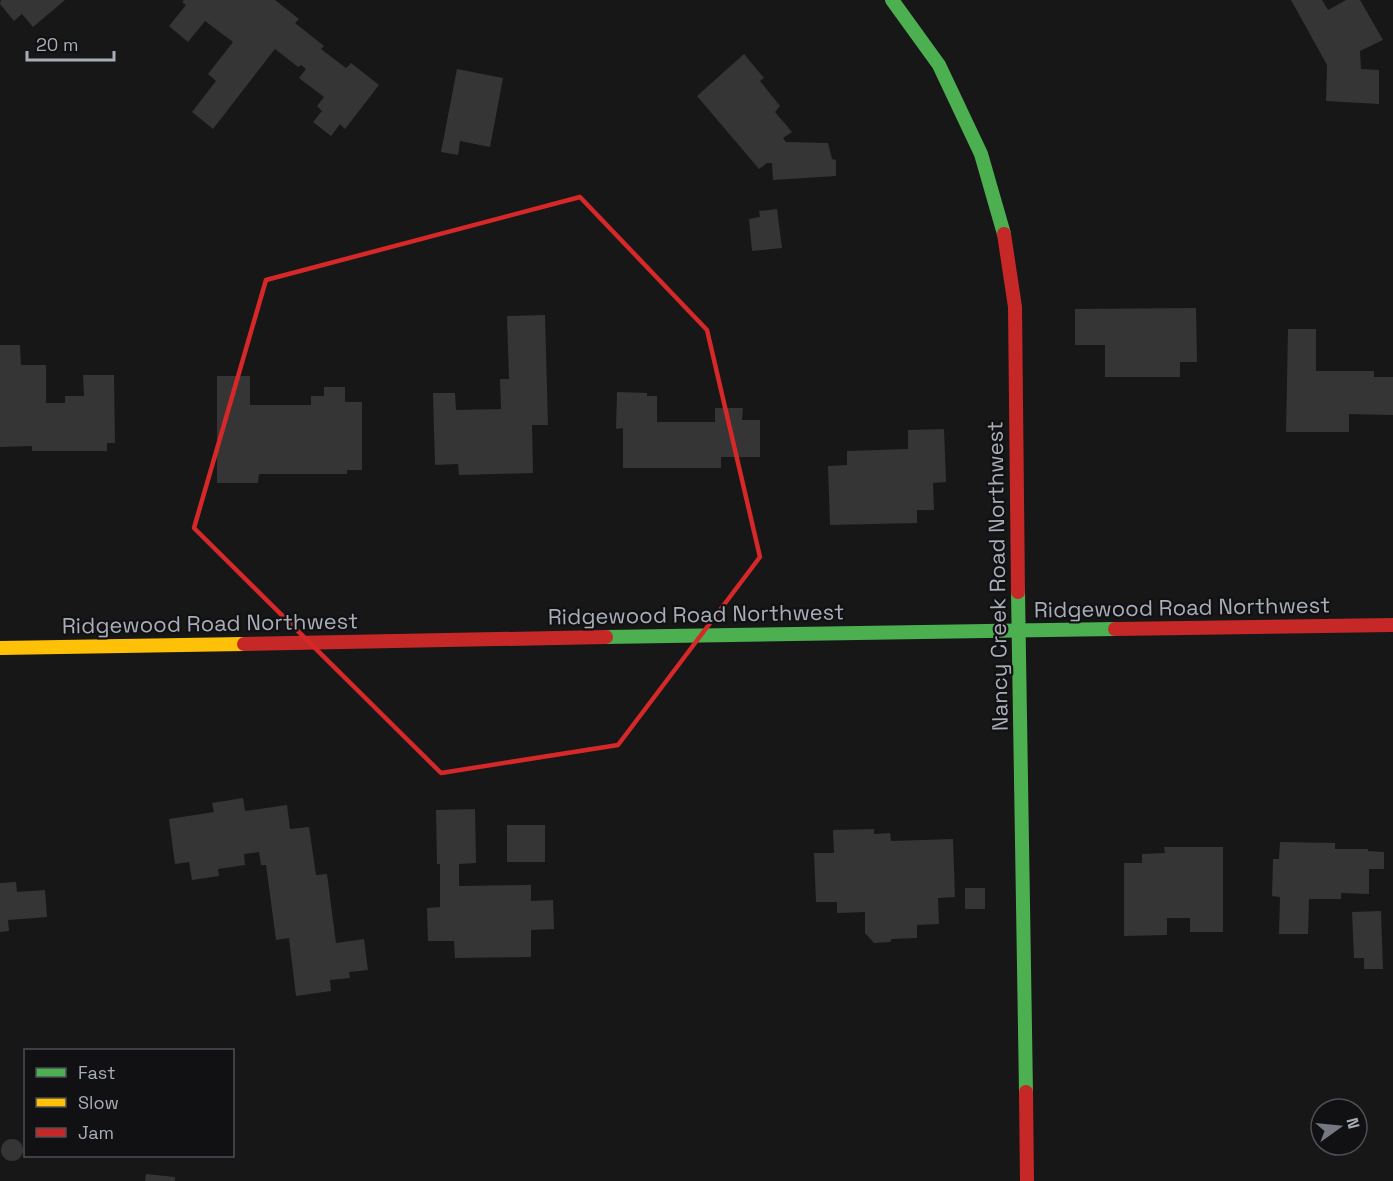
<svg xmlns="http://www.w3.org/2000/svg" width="1393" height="1181" viewBox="0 0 1393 1181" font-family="'Space Grotesk',sans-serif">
	<rect width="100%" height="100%" fill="#171717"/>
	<!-- building -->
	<g fill="#353536">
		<polygon points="1,0 65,0 33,27 22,14 14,21 0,4"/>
		<polygon points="184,0 275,0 299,19 295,23 324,46 321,49 346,68 351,63 379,85 345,129 340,124 331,136 313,122 322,111 317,106 324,97 299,78 306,69 301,65 298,67 275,49 213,129 192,112 216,81 208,74 233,42 205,21 188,42 169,26 186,5 182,2"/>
		<polygon points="1291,0 1322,0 1328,10 1346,0 1360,0 1383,40 1360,51 1361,69 1379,70 1379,104 1326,101 1327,65"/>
		<polygon points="744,54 764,78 760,81 780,106 775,112 792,132 783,138 786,142 828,143 832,159 836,160 836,176 773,180 772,163 767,163 759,169 697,96"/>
		<polygon points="457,69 503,78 490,147 460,141 458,155 441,152"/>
		<polygon points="777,209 782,248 752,251 749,219 760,217 759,211"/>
		<polygon points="1196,308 1197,362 1180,362 1180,377 1105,377 1105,345 1075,345 1075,309"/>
		<polygon points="545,315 548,425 532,425 533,473 459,475 458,464 435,465 433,393 455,393 456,410 501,409 500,379 509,379 507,316"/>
		<polygon points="1288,329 1316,329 1316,371 1374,371 1374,377 1393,377 1393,415 1349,414 1349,432 1286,432"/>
		<polygon points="0,345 20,345 21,365 46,365 46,403 65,403 65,396 84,396 83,375 114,375 115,443 107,443 107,451 32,451 32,446 0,447"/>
		<polygon points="217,376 250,376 250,405 311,405 311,396 324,396 324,387 345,387 345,402 362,402 362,470 347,470 347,474 259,474 258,483 217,483"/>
		<polygon points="617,392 647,393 647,396 657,396 657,422 715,422 715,408 743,408 742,420 760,420 760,457 721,457 721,468 623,468 623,428 616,429"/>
		<polygon points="944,429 946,482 933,483 934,510 917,510 917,523 830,525 828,466 847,465 847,451 908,449 908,430"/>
		<polygon points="243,798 245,811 287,805 290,829 309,827 316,875 327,874 336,943 364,939 368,970 349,972 350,978 330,980 331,991 296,996 289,938 276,940 266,865 261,865 259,852 244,854 245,865 218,869 219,876 192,880 189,862 175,864 169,819 214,812 212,803"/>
		<polygon points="475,809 476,863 459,864 459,886 531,885 531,901 553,900 554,929 531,930 531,957 455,958 454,941 428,941 427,908 440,907 440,864 437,864 436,810"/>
		<rect x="507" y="825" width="38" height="37"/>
		<polygon points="874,829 874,834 890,833 891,841 953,839 955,897 938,898 939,924 917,925 917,938 892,939 890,942 874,943 865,933 865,912 837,913 837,902 816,902 814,853 834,853 833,830"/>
		<polygon points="1280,842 1335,843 1335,849 1368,849 1368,851 1384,852 1384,869 1369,869 1369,894 1341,893 1341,899 1309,899 1308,934 1279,934 1280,897 1272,896 1273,859 1279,859"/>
		<polygon points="1164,847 1223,847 1223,932 1190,932 1190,918 1167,918 1167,935 1124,936 1124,863 1142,863 1142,854 1165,853"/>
		<polygon points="16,882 17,892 45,890 47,917 8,920 9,931 0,932 0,883"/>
		<rect x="965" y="888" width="20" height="21"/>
		<polygon points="1381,911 1383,969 1364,969 1364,958 1354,958 1352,912"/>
		<circle cx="12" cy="1150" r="11"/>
		<polygon points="146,1174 175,1177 175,1181 145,1181"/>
	</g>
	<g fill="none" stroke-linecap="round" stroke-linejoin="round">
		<!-- fast -->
		<g stroke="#4caf50" stroke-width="14">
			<polyline points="892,0 939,65 981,154 1004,234"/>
			<polyline points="1018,592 1026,1092"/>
			<polyline points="606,637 1115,629"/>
		</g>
		<!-- slow -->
		<polyline stroke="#ffc107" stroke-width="14" points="0,648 244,644"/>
		<!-- jam -->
		<g stroke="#c62828" stroke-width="14">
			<polyline points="1004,234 1015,307 1018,592"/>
			<polyline points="1115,629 1393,625"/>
			<polyline points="244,644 606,637"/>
			<polyline points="1026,1092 1027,1181"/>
		</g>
	</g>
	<!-- marked area -->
	<path fill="none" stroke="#d62828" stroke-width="4.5" stroke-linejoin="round" d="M 580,197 L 707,330 L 760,557 L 618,745 L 441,773 L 194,528 L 266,280 Z"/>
	<g text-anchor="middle" stroke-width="4.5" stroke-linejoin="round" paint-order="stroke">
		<!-- street labels -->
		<g font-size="22" fill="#a8adb8" stroke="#111113">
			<text transform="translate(997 576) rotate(-91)" y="8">Nancy Creek Road Northwest</text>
			<text transform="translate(1182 607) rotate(-1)" y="8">Ridgewood Road Northwest</text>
			<text transform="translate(696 614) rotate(-1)" y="8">Ridgewood Road Northwest</text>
			<text transform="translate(210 623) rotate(-1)" y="8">Ridgewood Road Northwest</text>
		</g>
	</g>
	<!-- legend -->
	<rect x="24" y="1049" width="210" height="108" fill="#111113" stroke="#4d4f55" stroke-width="1.5"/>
	<rect x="36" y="1068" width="30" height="9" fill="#4caf50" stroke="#4d4f55" stroke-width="1.5"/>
	<text x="78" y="1079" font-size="18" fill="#a8adb8">Fast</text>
	<rect x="36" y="1098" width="30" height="9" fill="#ffc107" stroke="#4d4f55" stroke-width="1.5"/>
	<text x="78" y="1109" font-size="18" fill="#a8adb8">Slow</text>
	<rect x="36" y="1128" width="30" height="9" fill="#c62828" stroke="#4d4f55" stroke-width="1.5"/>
	<text x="78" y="1139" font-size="18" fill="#a8adb8">Jam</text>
	<!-- north arrow -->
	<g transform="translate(1339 1127) rotate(75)"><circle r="28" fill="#111113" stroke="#4d4f55" stroke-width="1.5"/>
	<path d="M0-4.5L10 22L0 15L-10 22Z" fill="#757880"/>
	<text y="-9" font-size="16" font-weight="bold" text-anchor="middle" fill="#a8adb8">N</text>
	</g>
	<!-- scale -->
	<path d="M27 51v9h87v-9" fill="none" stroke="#a8adb8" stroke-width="3"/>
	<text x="36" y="51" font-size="18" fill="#a8adb8" stroke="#111113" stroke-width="4.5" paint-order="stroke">20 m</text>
</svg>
